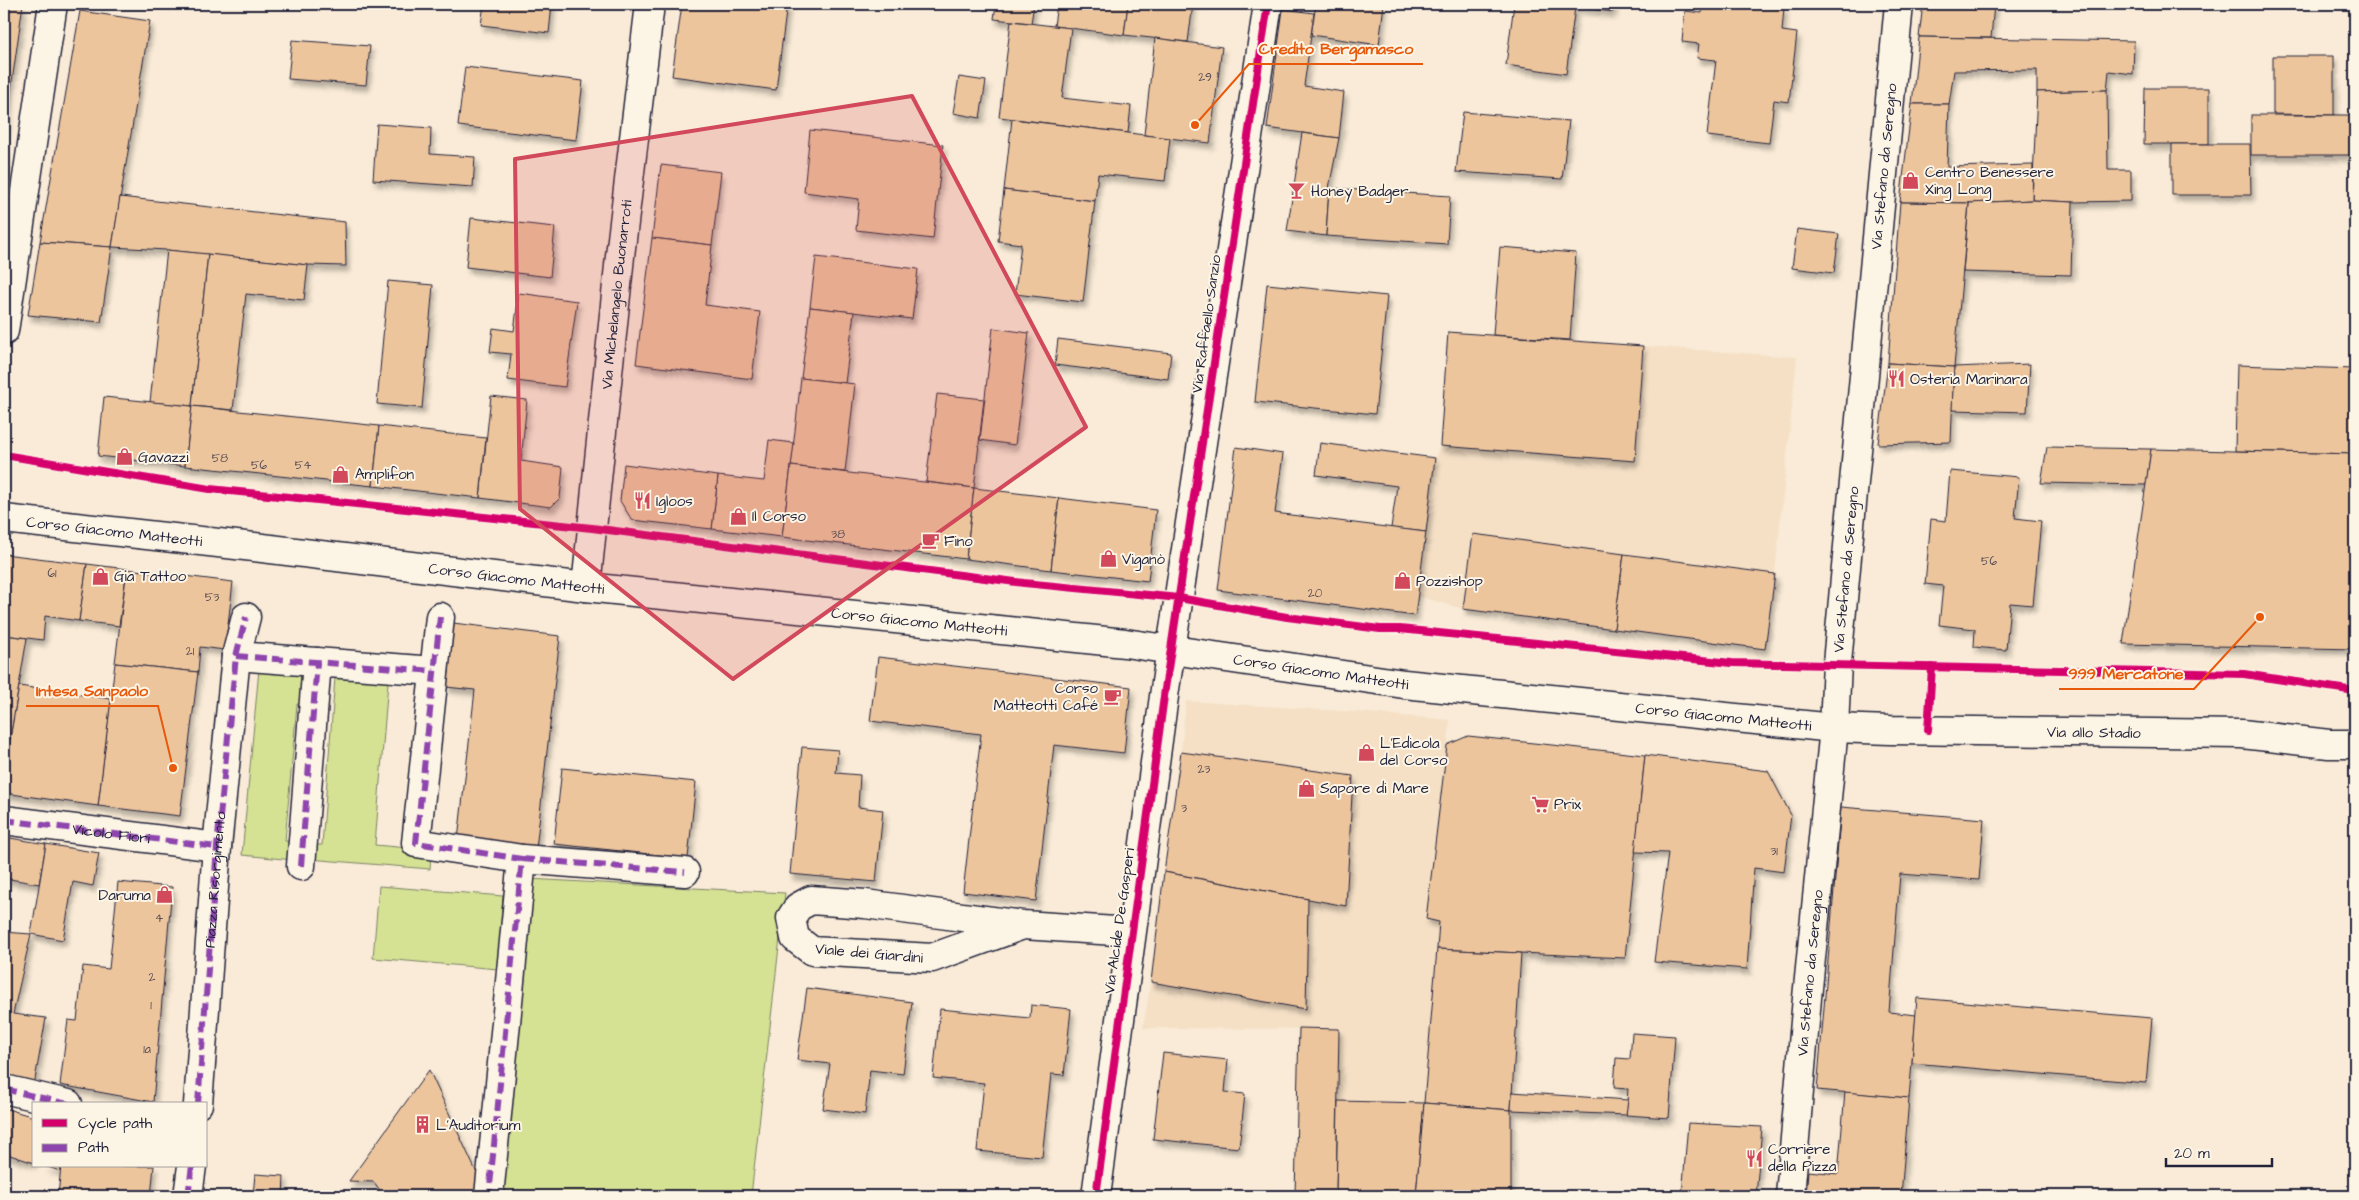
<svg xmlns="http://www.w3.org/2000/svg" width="2359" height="1200" viewBox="0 0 2359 1200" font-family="'Architects Daughter',sans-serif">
	<defs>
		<filter id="shadow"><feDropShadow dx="3" dy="5.5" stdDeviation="2.5" flood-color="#0004"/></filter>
	</defs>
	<rect width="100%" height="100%" fill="#f9ebd7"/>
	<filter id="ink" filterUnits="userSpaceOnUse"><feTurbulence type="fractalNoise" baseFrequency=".02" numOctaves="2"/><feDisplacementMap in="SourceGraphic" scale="10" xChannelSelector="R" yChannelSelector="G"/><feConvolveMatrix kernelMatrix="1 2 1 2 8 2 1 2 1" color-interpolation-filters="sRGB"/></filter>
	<g filter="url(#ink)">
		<!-- built -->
		<g fill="#f5e0c6">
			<polygon points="1448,332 1797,357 1775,574 1765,649 1463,609 1417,596 1435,458 1440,446"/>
			<polygon points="1186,701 1356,712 1450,720 1448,744 1468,736 1645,755 1625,958 1437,950 1424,1103 1338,1101 1339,1029 1143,1028 1151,982 1181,752"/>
		</g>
		<!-- green -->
		<g fill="#d5e193" stroke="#7c8267">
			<polygon points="259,669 313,674 310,705 297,704 285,841 295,842 294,860 242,855"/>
			<polygon points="335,678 388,682 375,845 431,850 430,869 309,859 310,845 322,845"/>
			<polygon points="529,879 785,893 751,1196 499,1196"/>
			<polygon points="379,886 503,896 498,969 373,958"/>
		</g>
		<!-- building -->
		<g fill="#edc59d" stroke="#22223b" filter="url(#shadow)">
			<polygon points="4,4 23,4 5,131 4,131"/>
			<polygon points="484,4 552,4 549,33 481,25"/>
			<polygon points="682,4 787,4 776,90 672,76"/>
			<polygon points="996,4 1034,4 1031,23 994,19"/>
			<polygon points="1057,4 1128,4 1124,35 1054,26"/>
			<polygon points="1128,4 1193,4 1188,42 1124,35"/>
			<polygon points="1316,4 1384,4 1379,45 1311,35"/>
			<polygon points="1514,4 1614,4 1613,12 1575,7 1566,74 1506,65"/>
			<polygon points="1703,4 1746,4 1784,8 1782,31 1797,33 1789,102 1774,100 1769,143 1707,136 1716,60 1697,58 1699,44 1682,42 1685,11 1702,13"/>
			<polygon points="1923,4 1994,4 1991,38 1919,37"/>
			<polygon points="1283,9 1314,13 1304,86 1344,92 1339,138 1267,128"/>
			<polygon points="80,11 150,21 112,247 40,242"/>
			<polygon points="1011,21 1071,28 1062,98 1131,106 1128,133 999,117"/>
			<polygon points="1919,37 2134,41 2133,74 2109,71 2107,90 2037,92 2037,70 1954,71 1949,104 1912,104"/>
			<polygon points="1155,38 1222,47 1210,143 1144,135"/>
			<polygon points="292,40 370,46 366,85 288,79"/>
			<polygon points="2273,56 2334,56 2334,115 2273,114"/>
			<polygon points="465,67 583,81 576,140 458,126"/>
			<polygon points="959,77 986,81 980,118 953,113"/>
			<polygon points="2145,88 2209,88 2209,144 2144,144"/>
			<polygon points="2107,90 2108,170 2131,170 2131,201 2073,202 2032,200 2037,92"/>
			<polygon points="1912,104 1949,104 1947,167 2033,165 2032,200 1969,203 1900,202"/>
			<polygon points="1463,112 1569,121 1562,179 1456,172"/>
			<rect x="2251" y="115" width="104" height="40"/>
			<polygon points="1012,119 1170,138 1165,181 1098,174 1095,201 1004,190"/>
			<polygon points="377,124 431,128 430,154 475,157 473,187 373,180"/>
			<polygon points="810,130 943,145 933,239 856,230 859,199 804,192"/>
			<polygon points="1302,133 1339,138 1329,188 1326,236 1287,231"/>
			<polygon points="2172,144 2250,144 2251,195 2172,195"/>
			<polygon points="661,165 721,172 712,245 652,238"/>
			<polygon points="1329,188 1450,196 1447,244 1326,236"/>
			<polygon points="1004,190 1095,201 1083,302 1015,294 1021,244 998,241"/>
			<polygon points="120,197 345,222 346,266 308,265 167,250 112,247"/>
			<polygon points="2032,200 2073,202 2071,275 1963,272 1969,203"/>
			<polygon points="1900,202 1969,203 1954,367 1888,363"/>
			<polygon points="471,218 555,227 550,277 466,267"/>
			<polygon points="1797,229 1839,234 1834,273 1792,268"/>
			<polygon points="652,238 712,245 705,305 760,312 752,379 636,364"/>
			<polygon points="40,242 112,247 101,322 28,315"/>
			<polygon points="1500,247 1576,253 1570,340 1493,335"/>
			<polygon points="167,250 208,254 192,406 150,402"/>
			<polygon points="208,254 308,265 304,300 246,294 233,410 192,406"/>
			<polygon points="816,257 918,269 912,319 810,307"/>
			<polygon points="388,281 433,285 422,408 377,404"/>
			<polygon points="1267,284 1387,296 1375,414 1255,402"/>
			<polygon points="519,293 577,301 565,387 508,380 511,354 490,352 493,328 514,331"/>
			<polygon points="810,307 854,312 845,383 801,378"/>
			<polygon points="993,328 1029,333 1015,445 980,440"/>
			<polygon points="1448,332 1643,346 1635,461 1440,446"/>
			<polygon points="1058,339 1171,353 1168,379 1055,365"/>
			<polygon points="1888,363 1954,367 1951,442 1878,444"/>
			<polygon points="2030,364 2027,412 1952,410 1954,367"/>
			<polygon points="2237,365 2355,369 2355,454 2235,451"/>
			<polygon points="801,378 855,384 845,472 791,466"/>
			<polygon points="937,394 984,399 974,488 926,482"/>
			<polygon points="491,396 527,400 521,461 563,467 560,498 551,507 480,498"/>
			<polygon points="104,397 192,406 185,466 98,456"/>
			<polygon points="192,406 379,426 373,486 185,466"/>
			<polygon points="379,426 486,438 480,498 373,486"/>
			<polygon points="769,440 794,443 782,537 712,529 718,476 764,481"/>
			<polygon points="1320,443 1435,458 1426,532 1391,528 1397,486 1316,475"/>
			<polygon points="1236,447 1283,454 1275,513 1426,532 1415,616 1218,590"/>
			<polygon points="2047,447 2151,449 2146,485 2041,483"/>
			<polygon points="2151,449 2355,454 2355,649 2123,644"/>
			<polygon points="624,464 718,476 712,529 632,520 620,501"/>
			<polygon points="791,466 974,488 966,559 782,537"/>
			<polygon points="1950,471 2019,477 2015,518 2041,521 2033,605 2010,603 2006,650 1974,647 1975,629 1939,625 1943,586 1925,584 1931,519 1946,521"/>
			<polygon points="974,488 1059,498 1051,570 966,559"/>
			<polygon points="1059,498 1156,510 1148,581 1051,570"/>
			<polygon points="1473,534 1624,554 1614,629 1463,609"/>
			<polygon points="4,554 87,564 79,621 45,616 43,640 4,635"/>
			<polygon points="1624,554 1775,574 1765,649 1614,629"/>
			<polygon points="87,564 127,569 119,626 79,621"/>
			<polygon points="127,569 233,582 225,650 200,647 198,672 115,663"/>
			<polygon points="453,623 560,636 536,849 458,840 475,690 446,687"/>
			<polygon points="4,635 27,638 4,775"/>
			<polygon points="878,657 1131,687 1124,753 1054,745 1036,901 963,892 981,734 870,721"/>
			<polygon points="115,663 198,672 180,816 98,806"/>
			<polygon points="19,686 111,699 98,806 4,793 4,775"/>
			<polygon points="1468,736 1645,755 1625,958 1437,949 1439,922 1426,919 1447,745"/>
			<polygon points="802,747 838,750 836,773 860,775 858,807 883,810 876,882 790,874"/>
			<polygon points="1181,752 1353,776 1346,906 1164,872"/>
			<polygon points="1645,755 1768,771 1791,815 1784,872 1754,868 1747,969 1654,962 1668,853 1635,852"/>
			<polygon points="562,768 696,782 688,858 554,844"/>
			<polygon points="1841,807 1984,819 1979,880 1900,874 1889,1012 1916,1015 1909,1098 1817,1090"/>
			<polygon points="4,837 46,844 39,884 4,878"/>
			<polygon points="46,844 99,853 93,886 73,882 63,940 31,934"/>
			<polygon points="1164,872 1308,899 1306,1009 1151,982"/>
			<polygon points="118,882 172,887 153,1102 60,1085 68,1020 77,1021 83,966 109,969"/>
			<polygon points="4,932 31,934 13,1014 46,1018 34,1085 4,1077"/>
			<polygon points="1437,949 1521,953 1511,1110 1424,1103"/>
			<polygon points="807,988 912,1002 903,1074 870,1070 865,1114 823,1109 830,1064 797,1060"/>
			<polygon points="1917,998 2152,1018 2146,1083 1912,1063"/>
			<polygon points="1031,1005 1071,1009 1064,1075 1051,1074 1042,1157 977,1151 984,1083 933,1078 940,1009 1030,1018"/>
			<polygon points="1299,1028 1339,1029 1336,1196 1295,1196"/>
			<polygon points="1632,1033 1675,1036 1669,1118 1626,1115 1628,1089 1614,1088 1616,1058 1630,1059"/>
			<polygon points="1163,1053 1228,1060 1225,1092 1245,1094 1239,1148 1153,1139"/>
			<polygon points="429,1070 487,1195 452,1193 448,1196 384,1196 374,1182 349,1181"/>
			<polygon points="1512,1092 1628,1100 1626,1115 1511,1110"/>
			<polygon points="1845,1092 1909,1098 1901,1196 1806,1196 1808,1171 1838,1174"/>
			<polygon points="1338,1101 1424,1103 1416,1196 1336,1196"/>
			<polygon points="1424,1103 1511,1110 1511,1196 1416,1196"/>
			<polygon points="4,1108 34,1117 34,1163 4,1153"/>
			<polygon points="1688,1123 1762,1127 1756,1196 1682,1196"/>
			<polygon points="45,1166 61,1166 60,1171"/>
			<polygon points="61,1166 154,1166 151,1196 58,1196"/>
			<polygon points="255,1174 284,1176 283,1196 253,1196"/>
		</g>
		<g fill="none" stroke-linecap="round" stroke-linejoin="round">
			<defs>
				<g id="pedestrian">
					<polyline points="440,617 416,843 522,859 489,1196"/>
					<polyline points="236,656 434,671"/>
					<path id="s1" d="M 4,820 L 217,847"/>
					<polyline points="522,859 685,872"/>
					<polyline points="301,866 317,662"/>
					<polyline points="4,1089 68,1104"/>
					<polyline points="198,1104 217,847 236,656 246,617"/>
					<polyline points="188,1196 192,1166"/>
				</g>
				<g id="minor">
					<polyline points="4,331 53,4"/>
					<path id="s2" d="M 586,587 L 620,256 L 650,4"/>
					<polyline points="1023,925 932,958 812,951 795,938 791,918 798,907 811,900 865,904 1023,925 1131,932"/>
					<polyline points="1096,1196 1165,689 1268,4"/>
					<path id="s3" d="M 1790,1196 L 1807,998 L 1834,728 L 1837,663 L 1899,4"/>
				</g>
				<g id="secondary">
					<path id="s4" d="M 4,519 L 254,547 L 586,587 L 1125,643 L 1404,684 L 1834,728 L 1890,730 L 2242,734 L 2329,744 L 2355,744"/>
				</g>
			</defs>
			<!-- pedestrian casing -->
			<use href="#pedestrian" stroke="#22223b" stroke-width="31"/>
			<!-- minor casing -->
			<use href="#minor" stroke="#22223b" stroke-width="31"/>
			<!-- secondary casing -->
			<use href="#secondary" stroke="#22223b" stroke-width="31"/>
			<!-- pedestrian -->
			<use href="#pedestrian" stroke="#fcf5e5" stroke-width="28"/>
			<!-- minor -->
			<use href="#minor" stroke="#fcf5e5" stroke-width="28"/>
			<!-- secondary -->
			<use href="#secondary" stroke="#fcf5e5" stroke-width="28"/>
			<!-- quiet -->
			<g stroke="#8e44ad" stroke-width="6" stroke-dasharray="12 6" stroke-linecap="butt">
				<polyline points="440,617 416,843 522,859 489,1196"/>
				<polyline points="236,656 434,671"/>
				<polyline points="4,820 217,847"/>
				<polyline points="522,859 685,872"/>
				<polyline points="301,866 317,662"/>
				<polyline points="4,1089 68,1104"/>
				<path id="s5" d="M 198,1104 L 217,847 L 236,656 L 246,617"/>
				<polyline points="188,1196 192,1166"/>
			</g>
			<defs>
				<g id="cycleway">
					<polyline points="4,455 210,489 592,528 1024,583 1179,598 1287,617 1380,629 1400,629 1732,663 2244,674 2355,691"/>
					<polyline points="1928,730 1932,667"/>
					<polyline points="1096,1196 1165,689 1268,4"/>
				</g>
			</defs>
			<!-- cycleway casing -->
			<use href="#cycleway" stroke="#fcf5e5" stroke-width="11"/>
			<!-- cycleway -->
			<use href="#cycleway" stroke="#d6006c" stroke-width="8"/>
		</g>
	</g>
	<!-- marked area -->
	<path fill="#d1495b" fill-opacity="0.2" stroke="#d1495b" stroke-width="4" stroke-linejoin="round" d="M 912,96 L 1086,427 L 733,679 L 520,509 L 515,159 Z"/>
	<!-- icons -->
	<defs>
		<symbol id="shop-bare" viewBox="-9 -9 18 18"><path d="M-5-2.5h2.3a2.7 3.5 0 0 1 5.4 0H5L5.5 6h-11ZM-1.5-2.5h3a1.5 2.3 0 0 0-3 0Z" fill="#d1495b" stroke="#fcf5e5" stroke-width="2.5" paint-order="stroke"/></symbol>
		<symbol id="bar-bare" viewBox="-9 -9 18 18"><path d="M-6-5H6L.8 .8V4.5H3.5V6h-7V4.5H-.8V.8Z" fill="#d1495b" stroke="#fcf5e5" stroke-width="2.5" paint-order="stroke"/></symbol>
		<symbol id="restaurant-bare" viewBox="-9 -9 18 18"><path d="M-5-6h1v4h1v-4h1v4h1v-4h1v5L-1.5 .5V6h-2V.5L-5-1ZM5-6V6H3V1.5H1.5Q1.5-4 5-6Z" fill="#d1495b" stroke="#fcf5e5" stroke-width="2.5" paint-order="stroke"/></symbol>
		<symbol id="cafe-bare" viewBox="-9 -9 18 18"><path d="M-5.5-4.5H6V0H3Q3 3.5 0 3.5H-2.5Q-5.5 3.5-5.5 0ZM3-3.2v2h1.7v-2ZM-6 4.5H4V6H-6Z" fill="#d1495b" stroke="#fcf5e5" stroke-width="2.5" paint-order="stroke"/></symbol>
		<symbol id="supermarket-bare" viewBox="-9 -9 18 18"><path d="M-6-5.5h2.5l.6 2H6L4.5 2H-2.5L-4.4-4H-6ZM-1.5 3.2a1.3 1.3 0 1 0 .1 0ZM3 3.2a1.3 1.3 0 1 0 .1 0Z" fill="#d1495b" stroke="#fcf5e5" stroke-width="2.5" paint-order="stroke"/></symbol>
		<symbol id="building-bare" viewBox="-9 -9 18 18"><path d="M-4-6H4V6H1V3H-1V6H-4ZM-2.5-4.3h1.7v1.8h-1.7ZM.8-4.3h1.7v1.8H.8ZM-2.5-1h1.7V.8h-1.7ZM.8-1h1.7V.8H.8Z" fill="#d1495b" stroke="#fcf5e5" stroke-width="2.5" paint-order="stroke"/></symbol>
	</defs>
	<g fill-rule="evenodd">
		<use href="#shop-bare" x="1898" y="168" width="25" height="25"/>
		<use href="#bar-bare" x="1284" y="178" width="25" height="25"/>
		<use href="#restaurant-bare" x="1884" y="366" width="25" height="25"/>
		<use href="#shop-bare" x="112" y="444" width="25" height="25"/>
		<use href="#shop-bare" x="328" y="462" width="25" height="25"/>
		<use href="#restaurant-bare" x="630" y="488" width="25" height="25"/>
		<use href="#shop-bare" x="726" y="504" width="25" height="25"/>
		<use href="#cafe-bare" x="918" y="528" width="25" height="25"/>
		<use href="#shop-bare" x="1096" y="546" width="25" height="25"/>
		<use href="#shop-bare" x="88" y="564" width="25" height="25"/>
		<use href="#shop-bare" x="1390" y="568" width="25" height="25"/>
		<use href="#cafe-bare" x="1100" y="684" width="25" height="25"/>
		<use href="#shop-bare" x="1354" y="740" width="25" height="25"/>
		<use href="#shop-bare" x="1294" y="776" width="25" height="25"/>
		<use href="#supermarket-bare" x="1528" y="792" width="25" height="25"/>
		<use href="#shop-bare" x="152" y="882" width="25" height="25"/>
		<use href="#building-bare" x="410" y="1112" width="25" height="25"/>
		<use href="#restaurant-bare" x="1742" y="1146" width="25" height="25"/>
	</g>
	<g text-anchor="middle" stroke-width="4" stroke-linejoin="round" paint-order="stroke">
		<!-- number labels -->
		<g font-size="12" fill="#554b54">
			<text x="1205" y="81">29</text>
			<text x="220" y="462">58</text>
			<text x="259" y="469">56</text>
			<text x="303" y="469">54</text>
			<text x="838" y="538">38</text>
			<text x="1989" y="565">56</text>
			<text x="52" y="577">61</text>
			<text x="1315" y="597">20</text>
			<text x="212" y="601">53</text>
			<text x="190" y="655">21</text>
			<text x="1204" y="773">23</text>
			<text x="1184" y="812">3</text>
			<text x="1774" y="855">31</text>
			<text x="159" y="922">4</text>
			<text x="152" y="981">2</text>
			<text x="151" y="1009">1</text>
			<text x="147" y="1053">1a</text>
		</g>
		<!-- street labels -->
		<g font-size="15" fill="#22223b" stroke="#fcf5e5">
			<text dy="5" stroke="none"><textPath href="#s3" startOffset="1034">Via Stefano da Seregno</textPath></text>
			<text dy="5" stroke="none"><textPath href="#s2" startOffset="294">Via Michelangelo Buonarroti</textPath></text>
			<text transform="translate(1206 324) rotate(-82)" y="5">Via Raffaello Sanzio</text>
			<text dy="5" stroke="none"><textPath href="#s4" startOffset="111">Corso Giacomo Matteotti</textPath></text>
			<text dy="5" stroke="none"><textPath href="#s3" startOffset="629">Via Stefano da Seregno</textPath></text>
			<text dy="5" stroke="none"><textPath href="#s4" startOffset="516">Corso Giacomo Matteotti</textPath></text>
			<text dy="5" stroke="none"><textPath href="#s4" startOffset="921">Corso Giacomo Matteotti</textPath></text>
			<text dy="5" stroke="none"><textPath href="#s4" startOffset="1326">Corso Giacomo Matteotti</textPath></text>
			<text dy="5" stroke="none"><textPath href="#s4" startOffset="1731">Corso Giacomo Matteotti</textPath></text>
			<text dy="5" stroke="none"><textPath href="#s4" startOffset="2102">Via allo Stadio</textPath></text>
			<text dy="5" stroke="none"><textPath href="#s1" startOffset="108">Vicolo Fiori</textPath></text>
			<text dy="5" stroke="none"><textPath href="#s5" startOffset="225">Piazza Risorgimento</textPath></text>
			<text transform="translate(1119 921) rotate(-82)" y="5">Via Alcide De Gasperi</text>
			<text transform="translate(869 953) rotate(5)" y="5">Viale dei Giardini</text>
			<text dy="5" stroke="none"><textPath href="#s3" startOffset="224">Via Stefano da Seregno</textPath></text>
		</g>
		<!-- poi labels -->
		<g font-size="15" fill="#22223b" stroke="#fcf5e5" text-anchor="start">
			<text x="1925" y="177">Centro Benessere<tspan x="1925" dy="17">Xing Long</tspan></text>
			<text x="1311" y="196">Honey Badger</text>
			<text x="1910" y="384">Osteria Marinara</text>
			<text x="138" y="462">Gavazzi</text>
			<text x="355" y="479">Amplifon</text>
			<text x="656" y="506">Igloos</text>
			<text x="752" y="521">Il Corso</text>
			<text x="944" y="546">Fino</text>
			<text x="1122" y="564">Viganò</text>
			<text x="114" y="581">Gia Tattoo</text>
			<text x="1416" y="586">Pozzishop</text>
			<text x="1098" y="693" text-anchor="end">Corso<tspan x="1098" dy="17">Matteotti Café</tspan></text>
			<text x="1380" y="748">L'Edicola<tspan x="1380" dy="17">del Corso</tspan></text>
			<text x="1320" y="793">Sapore di Mare</text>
			<text x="1554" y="809">Prix</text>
			<text x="151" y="900" text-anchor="end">Daruma</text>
			<text x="436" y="1130">L’Auditorium</text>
			<text x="1768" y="1154">Corriere<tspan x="1768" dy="17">della Pizza</tspan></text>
		</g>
	</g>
	<!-- callouts -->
	<path fill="none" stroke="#e8590c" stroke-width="2" d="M1195 125L1249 64H1423M2260 617L2194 689H2059M173 768L158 706H26"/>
	<g fill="#e8590c" stroke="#fcf5e5" stroke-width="2">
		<circle cx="1195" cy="125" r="5"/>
		<circle cx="2260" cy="617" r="5"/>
		<circle cx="173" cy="768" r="5"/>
	</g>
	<g font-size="16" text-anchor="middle" font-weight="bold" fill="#e8590c" stroke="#fcf5e5" stroke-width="4" stroke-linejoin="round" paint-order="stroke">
		<text x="1336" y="54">Credito Bergamasco</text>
		<text x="2126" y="679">999 Mercatone</text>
		<text x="92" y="696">Intesa Sanpaolo</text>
	</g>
	<!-- margin -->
	<rect width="2359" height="1200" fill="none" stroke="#fcf5e5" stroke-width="20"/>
	<rect x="10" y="10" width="2339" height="1180" fill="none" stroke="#22223b" stroke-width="2" filter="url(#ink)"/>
	<!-- legend -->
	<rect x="32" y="1102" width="175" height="65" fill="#fcf5e5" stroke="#a5a1a1"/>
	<rect x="42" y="1119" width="25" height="8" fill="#d6006c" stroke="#a5a1a1"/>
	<text x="78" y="1128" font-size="15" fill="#22223b">Cycle path</text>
	<rect x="42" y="1144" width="25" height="8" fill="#8e44ad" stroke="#a5a1a1"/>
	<text x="78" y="1152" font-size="15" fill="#22223b">Path</text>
	<!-- scale -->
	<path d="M2166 1158v8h106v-8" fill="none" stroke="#22223b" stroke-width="2.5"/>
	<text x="2174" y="1158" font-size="15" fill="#22223b" stroke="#fcf5e5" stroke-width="4" paint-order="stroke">20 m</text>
</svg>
